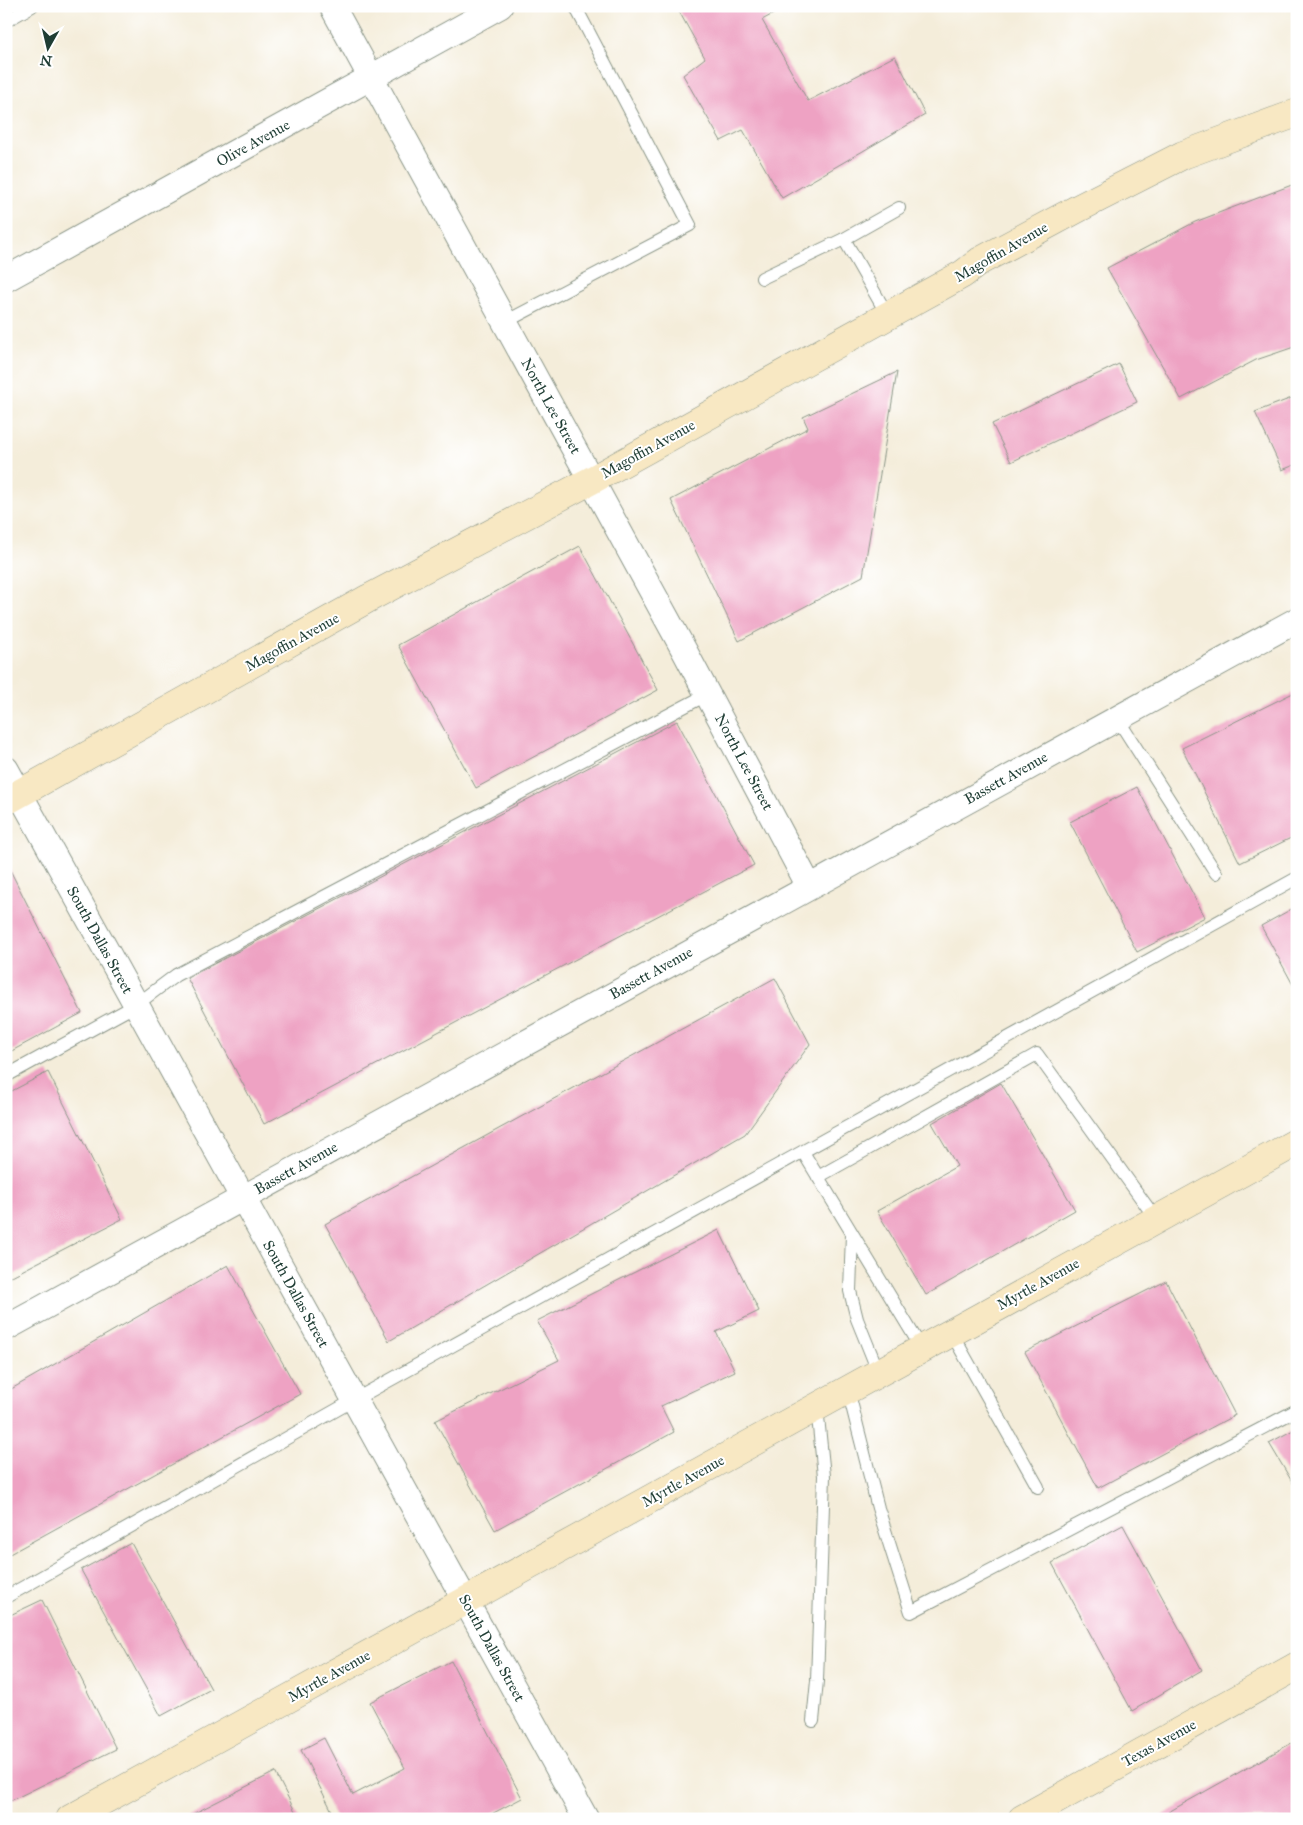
<svg xmlns="http://www.w3.org/2000/svg" width="1303" height="1825" viewBox="0 0 1303 1825" font-family="'IM FELL Great Primer',serif">
	<rect width="100%" height="100%" fill="#fff"/>
	<filter id="ink" filterUnits="userSpaceOnUse"><feTurbulence type="fractalNoise" baseFrequency=".02" numOctaves="2"/><feDisplacementMap in="SourceGraphic" scale="10" xChannelSelector="R" yChannelSelector="G"/><feConvolveMatrix kernelMatrix="1 2 1 2 8 2 1 2 1" color-interpolation-filters="sRGB"/></filter>
	<filter id="wash" filterUnits="userSpaceOnUse"><feTurbulence type="fractalNoise" baseFrequency=".0096" numOctaves="4" result="noise"/><feDisplacementMap in="SourceGraphic" scale="20" xChannelSelector="R" yChannelSelector="G"/><feGaussianBlur stdDeviation="1.12" result="paint"/><feColorMatrix in="noise" values="0 0 0 0 0 0 0 0 0 0 0 0 0 0 0 0 0 1.4 0 .05"/><feComposite in="paint" operator="in"/></filter>
	<g filter="url(#wash)">
		<rect width="100%" height="100%" fill="#f4edda"/>
		<g id="blocks">
			<!-- building -->
			<g fill="#eea2c3">
				<polygon points="676,6 788,6 762,20 808,101 895,56 925,115 782,198 743,130 721,141 683,75 705,58"/>
				<polygon points="1297,183 1297,346 1256,360 1181,399 1107,268 1195,222"/>
				<polygon points="1119,364 1137,402 1011,462 992,424"/>
				<polygon points="897,372 863,576 739,641 671,500 808,428 803,417"/>
				<polygon points="1297,396 1297,464 1282,470 1255,412"/>
				<polygon points="580,546 658,690 476,788 398,645"/>
				<polygon points="1297,691 1297,835 1240,863 1182,748"/>
				<polygon points="677,721 754,865 264,1124 187,978"/>
				<polygon points="1137,787 1205,917 1137,952 1070,822"/>
				<polygon points="8,866 82,1013 6,1054 6,867"/>
				<polygon points="1297,906 1297,992 1261,926"/>
				<polygon points="775,978 810,1044 745,1134 389,1341 325,1224"/>
				<polygon points="48,1072 122,1219 6,1279 6,1094"/>
				<polygon points="1001,1083 1075,1210 926,1295 877,1211 957,1166 932,1123"/>
				<polygon points="719,1230 759,1311 716,1332 735,1371 661,1406 674,1432 495,1530 435,1421 559,1360 537,1321"/>
				<polygon points="228,1265 300,1394 6,1556 6,1392"/>
				<polygon points="1166,1281 1235,1415 1098,1488 1025,1352"/>
				<polygon points="1297,1428 1297,1490 1269,1443"/>
				<polygon points="1123,1525 1202,1670 1132,1711 1052,1563"/>
				<polygon points="131,1543 211,1689 161,1716 81,1570"/>
				<polygon points="42,1600 116,1749 6,1803 6,1617"/>
				<polygon points="451,1661 522,1798 482,1819 336,1819 301,1750 324,1738 353,1795 405,1768 370,1702"/>
				<polygon points="1297,1740 1297,1819 1156,1819"/>
				<polygon points="275,1772 299,1819 183,1819"/>
			</g>
		</g>
	</g>
	<g filter="url(#ink)">
		<use href="#blocks" fill-opacity="0" stroke="#8a9587" stroke-width="1"/>
		<g fill="none" stroke-linecap="round" stroke-linejoin="round">
			<defs>
				<g id="lane">
					<polyline points="6,21 32,6"/>
					<polyline points="844,239 888,316"/>
					<polyline points="762,278 844,239 899,208"/>
					<polyline points="505,322 690,225 575,6"/>
					<polyline points="1117,718 1216,873"/>
					<polyline points="6,1076 136,1005 176,975 708,694"/>
					<polyline points="803,1152 922,1349"/>
					<polyline points="818,1177 1037,1054 1156,1219"/>
					<polyline points="852,1234 850,1291 857,1319 878,1371"/>
					<polyline points="951,1332 1038,1487"/>
					<polyline points="848,1390 878,1508 911,1612 1297,1410"/>
					<polyline points="6,1597 354,1400 1297,878"/>
					<polyline points="813,1721 817,1681 824,1476 817,1407"/>
				</g>
				<g id="street">
					<polyline points="332,6 684,650 809,886"/>
					<polyline points="6,279 500,6"/>
					<polyline points="6,769 586,1819"/>
					<polyline points="6,1328 1297,620"/>
				</g>
				<g id="secondary">
					<polyline points="6,801 369,598 592,480 963,274 980,261 1079,208 1183,155 1297,113"/>
					<polyline points="70,1819 1297,1142"/>
					<polyline points="1022,1819 1297,1666"/>
				</g>
			</defs>
			<!-- lane casing -->
			<use href="#lane" stroke="#8a9587" stroke-width="14"/>
			<!-- street casing -->
			<use href="#street" stroke="#8a9587" stroke-width="27"/>
			<!-- secondary casing -->
			<use href="#secondary" stroke="#8a9587" stroke-width="29"/>
			<!-- lane -->
			<use href="#lane" stroke="#fff" stroke-width="12"/>
			<!-- street -->
			<use href="#street" stroke="#fff" stroke-width="25"/>
			<!-- secondary -->
			<use href="#secondary" stroke="#f8e8c3" stroke-width="28"/>
		</g>
	</g>
	<g text-anchor="middle" stroke-width="4" stroke-linejoin="round" paint-order="stroke">
		<!-- street labels -->
		<g font-size="15" fill="#1f3d34" stroke="#fff">
			<text transform="translate(253 143) rotate(-29)" y="5">Olive Avenue</text>
			<text transform="translate(1001 252) rotate(-30)" y="5">Magoffin Avenue</text>
			<text transform="translate(551 406) rotate(61)" y="5">North Lee Street</text>
			<text transform="translate(648 449) rotate(-29)" y="5">Magoffin Avenue</text>
			<text transform="translate(292 642) rotate(-29)" y="5">Magoffin Avenue</text>
			<text transform="translate(744 762) rotate(62)" y="5">North Lee Street</text>
			<text transform="translate(1006 778) rotate(-29)" y="5">Bassett Avenue</text>
			<text transform="translate(100 940) rotate(61)" y="5">South Dallas Street</text>
			<text transform="translate(651 973) rotate(-29)" y="5">Bassett Avenue</text>
			<text transform="translate(296 1168) rotate(-29)" y="5">Bassett Avenue</text>
			<text transform="translate(1038 1284) rotate(-29)" y="5">Myrtle Avenue</text>
			<text transform="translate(296 1294) rotate(61)" y="5">South Dallas Street</text>
			<text transform="translate(683 1481) rotate(-29)" y="5">Myrtle Avenue</text>
			<text transform="translate(492 1648) rotate(61)" y="5">South Dallas Street</text>
			<text transform="translate(329 1676) rotate(-29)" y="5">Myrtle Avenue</text>
			<text transform="translate(1159 1743) rotate(-29)" y="5">Texas Avenue</text>
		</g>
	</g>
	<!-- margin -->
	<rect width="1303" height="1825" fill="none" stroke="#fff" stroke-width="25"/>
	<!-- north arrow -->
	<g transform="translate(48 48) rotate(188)" stroke="#ffffff" stroke-width="4" paint-order="stroke">
	<path d="M0-4L9 19L0 12L-9 19Z" fill="#1f3d34"/>
	<text y="-8" font-size="14" font-weight="bold" text-anchor="middle" fill="#1f3d34">N</text>
	</g>
</svg>
